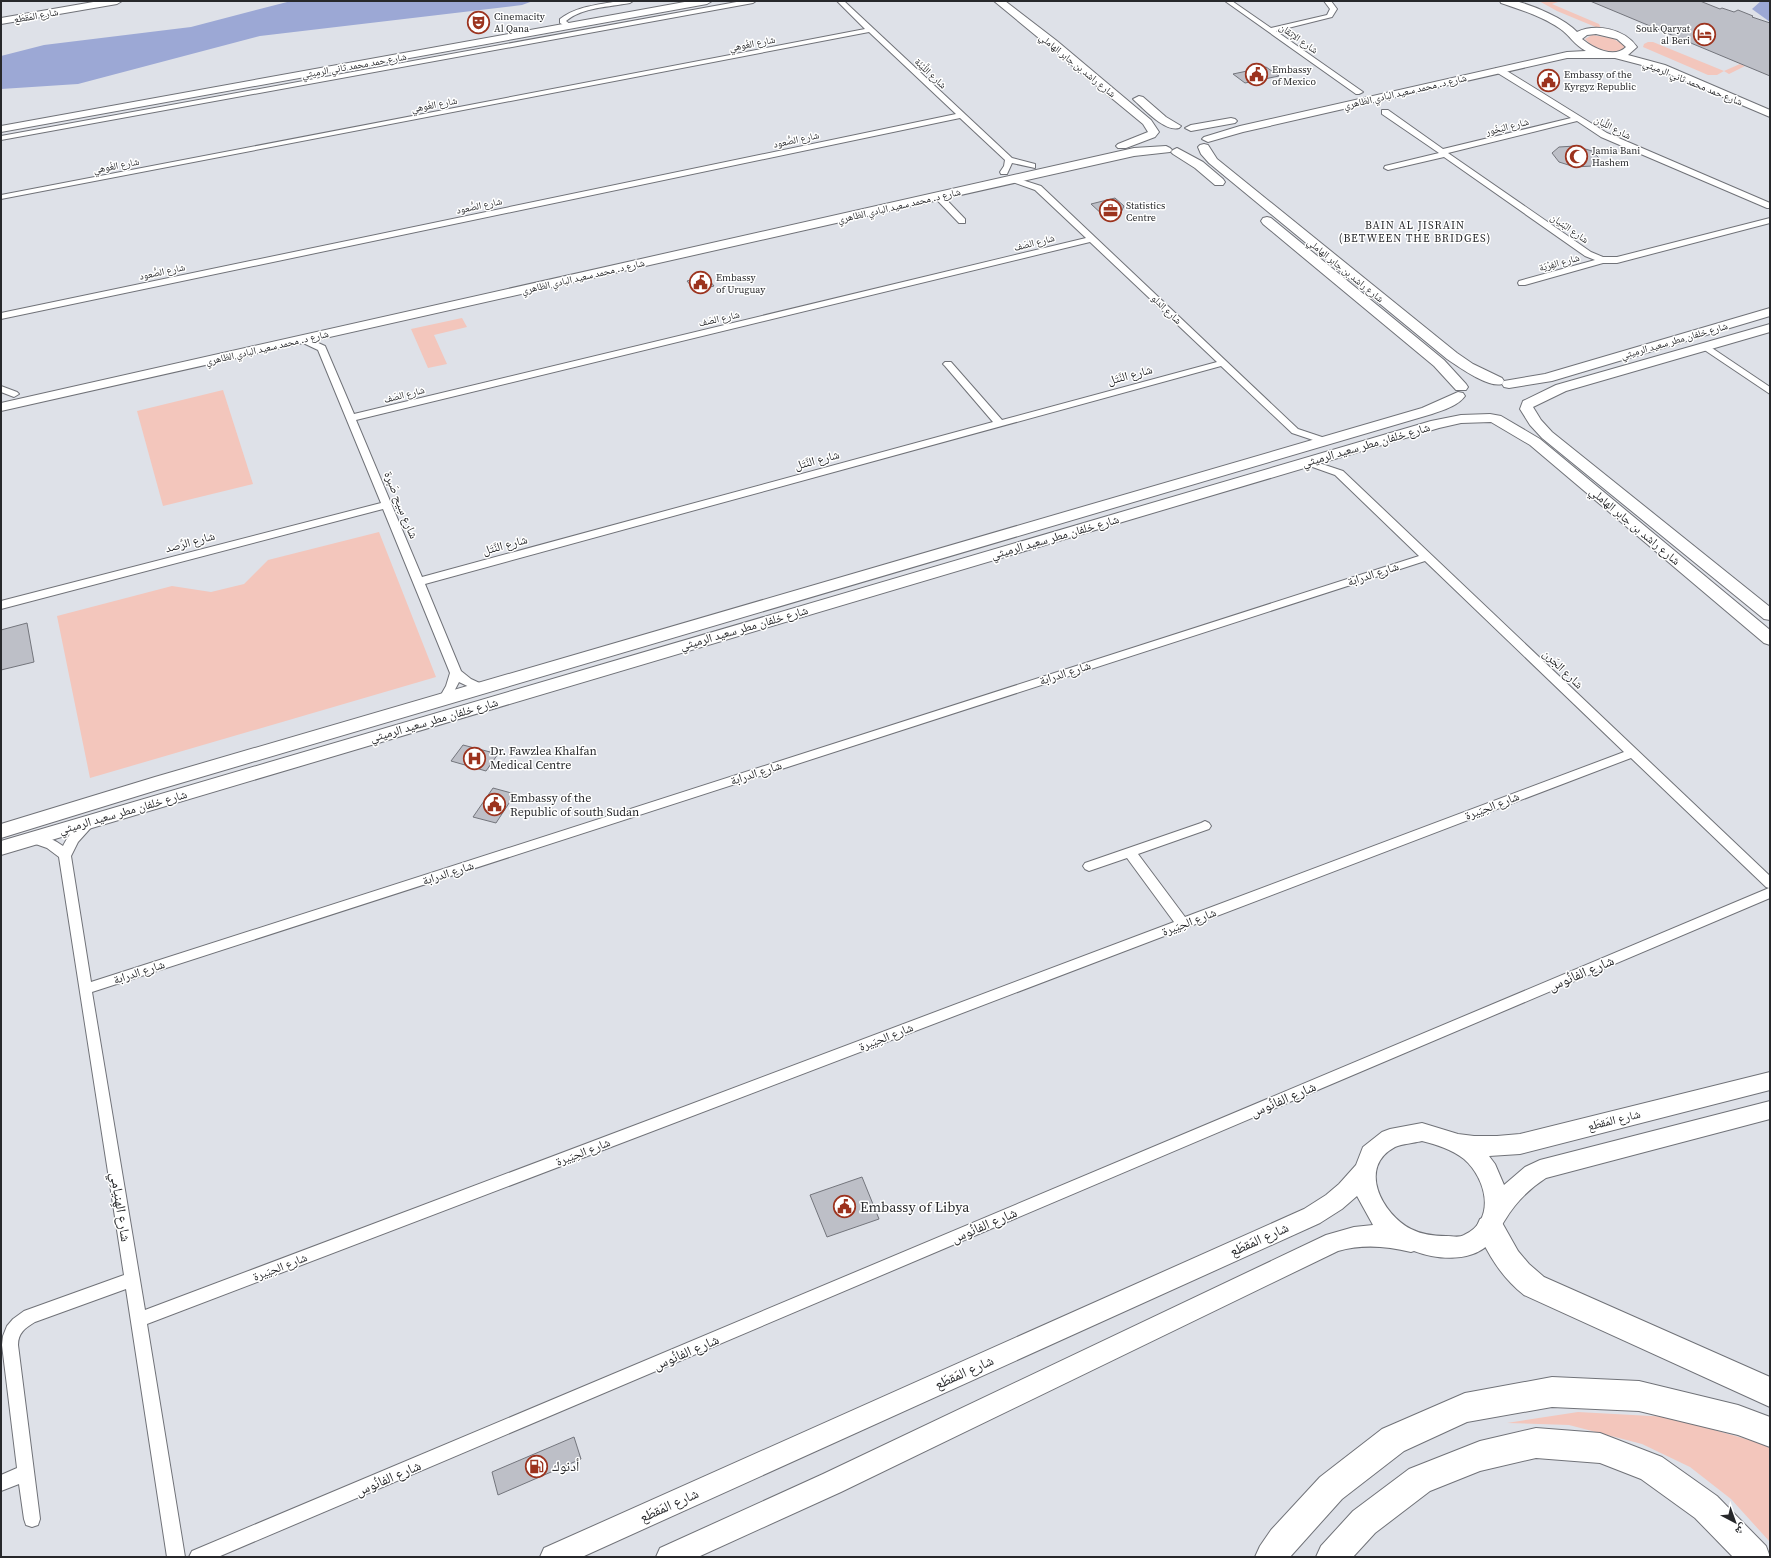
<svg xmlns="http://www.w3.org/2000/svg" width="1771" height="1558" viewBox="0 0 1771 1558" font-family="'Source Serif 4','Noto Naskh Arabic',serif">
	<rect width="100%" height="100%" fill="#dee1e8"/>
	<!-- green -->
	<g fill="#f3c6bc">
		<polygon points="1539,1 1561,1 1552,4 1599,24 1601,28 1598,28 1557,11"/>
		<path d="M 1592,35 L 1612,38 L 1624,45 L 1625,49 C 1613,55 1593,49 1585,39 Z"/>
		<polygon points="1648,42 1653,42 1724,71 1740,64 1745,66 1729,74 1724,71 1717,75 1708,75 1643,47 1644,44"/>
		<polygon points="462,318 467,327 434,335 447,364 428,368 411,329"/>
		<polygon points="223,390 253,484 163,506 137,411"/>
		<polygon points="379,532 436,677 90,778 57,616 172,586 211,592 244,584 268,560"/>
		<polygon points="1578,1412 1669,1417 1760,1443 1770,1448 1770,1542 1731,1499 1690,1467 1642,1444 1569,1425 1507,1423"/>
	</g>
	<!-- water -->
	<g fill="#9ca8d5">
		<polygon points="291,1 533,1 522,5 260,36 78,84 1,89 1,56 44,45 191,27"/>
		<polygon points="1761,1 1770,1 1770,22 1752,9"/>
	</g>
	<!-- building -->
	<g fill="#bdbfc7" stroke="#73757c">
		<polygon points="1590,1 1700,1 1720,9 1722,8 1734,12 1738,10 1753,16 1752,17 1770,23 1770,76"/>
		<polygon points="1266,67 1279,76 1245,83 1233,74"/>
		<polygon points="1575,146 1592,151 1600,159 1592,166 1575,167 1559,162 1552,153 1559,147"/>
		<polygon points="1115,198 1124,206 1119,217 1112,219 1108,215 1104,216 1091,204"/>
		<polygon points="706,276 714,286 695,291 687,281"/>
		<polygon points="27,623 34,662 1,670 1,630"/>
		<polygon points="463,745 498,754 486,771 451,761"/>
		<polygon points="493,788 515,794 496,823 473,817"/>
		<polygon points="862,1177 879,1219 827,1237 810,1195"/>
		<polygon points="574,1437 581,1459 498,1495 492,1472"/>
	</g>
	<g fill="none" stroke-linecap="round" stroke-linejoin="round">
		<defs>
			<g id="street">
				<path d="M 618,1 L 633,1 L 630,3 C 609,7 583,7 566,21 L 571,25 L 571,27 L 567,27 L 560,23 L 560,19 C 577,6 598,5 618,1 Z"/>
				<polygon points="742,1 756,1 753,3 1,140 1,136"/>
				<polygon points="837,1 844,1 1012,158 1035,164 1035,168 1012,163 1007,174 1001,174 1000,172 1004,166 1005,160 960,118 1,319 1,313 956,114 869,32 1,199 1,195 865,29"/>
				<polygon points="1225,1 1232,1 1271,28 1327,15 1330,9 1324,1 1331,1 1337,9 1332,17 1276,31 1363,92 1359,94 1356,94"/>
				<polygon points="1496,68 1502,68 1607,133 1770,203 1770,208 1767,208 1601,137 1577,121 1448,153 1591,252 1603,257 1617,257 1770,218 1770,223 1617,263 1603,263 1525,285 1519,285 1518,283 1519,281 1595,260 1585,256 1444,157 1388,170 1384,168 1385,166 1439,153 1382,114 1382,110 1388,110 1443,149 1571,118 1496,72"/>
				<path d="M 1010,177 L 1013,177 L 1041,186 L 1298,429 L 1328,439 L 1330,441 L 1328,443 L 1322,443 L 1292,433 L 1221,366 L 425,584 L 461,671 L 471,679 L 486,686 L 488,689 L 486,692 L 482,693 L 459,682 L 448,703 L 440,703 L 438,700 L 446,686 L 450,673 L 383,509 L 1,609 L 1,601 L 381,503 L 318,350 L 299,341 L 297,339 L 299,337 L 305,337 L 325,346 L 354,414 L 1086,238 L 1035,190 L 1010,181 ZM 1090,242 L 1217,362 L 1002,420 L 951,362 L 945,362 L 943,364 L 945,366 L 993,422 L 422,577 L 356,420 Z"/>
				<polygon points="935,194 941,194 965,219 965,223 959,223 935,198"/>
				<polygon points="1706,344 1770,387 1770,394 1703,349 1701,347 1703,345"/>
				<polygon points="1,386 17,392 19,394 14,397 1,392"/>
				<path d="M 1307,459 L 1343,471 L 1770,876 L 1770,898 L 218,1557 L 189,1557 L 192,1551 L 1769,888 L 1766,887 L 1631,758 L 147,1324 L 185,1557 L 167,1557 L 126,1289 L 35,1322 C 25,1328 18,1333 18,1345 L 40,1519 L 38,1525 L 32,1527 L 26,1525 L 24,1519 L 19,1484 L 1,1491 L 1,1475 L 17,1468 L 2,1345 L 3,1336 L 7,1326 L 13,1319 L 24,1311 L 124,1275 L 59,857 L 47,848 L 30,842 L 28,839 L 30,836 C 40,832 55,840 63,846 C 68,836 82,815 94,819 L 96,822 L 78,842 L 71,856 L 91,982 L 1419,556 L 1335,475 L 1304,464 L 1302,462 L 1304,460 ZM 1425,561 L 1624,752 L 1185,917 L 1138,854 L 1209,829 L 1211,826 L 1209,823 L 1205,821 L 1201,823 L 1085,863 L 1083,866 L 1085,869 L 1089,871 L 1127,858 L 1174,922 L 145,1310 L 92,992 Z"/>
			</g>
			<g id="secondary">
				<polygon points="99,1 122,1 117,4 1,24 1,18"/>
				<polygon points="690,1 712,1 707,4 1,132 1,126"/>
				<polygon points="994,1 1005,1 1057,41 1151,120 1159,132 1155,137 1126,148 1118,148 1116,146 1118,144 1148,132 1143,124"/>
				<path d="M 1500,1 C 1505,1 1511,0 1516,1 C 1534,6 1564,18 1577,32 C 1596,23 1625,29 1637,47 L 1628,55 L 1665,65 L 1770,110 L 1770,117 L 1657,69 L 1615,58 L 1567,58 L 1243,132 L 1208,142 L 1202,139 L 1204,137 L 1240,126 L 1567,52 L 1586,51 C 1574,45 1570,35 1559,28 C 1542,16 1521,10 1501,3 ZM 1596,34 L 1617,39 L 1626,47 C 1614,59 1593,48 1582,39 L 1587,35 Z"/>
				<path d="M 1139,96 L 1143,97 L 1166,117 L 1181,126 L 1179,128 C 1165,132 1145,110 1135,101 L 1133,99 Z"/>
				<polygon points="1231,118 1235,119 1237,121 1235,123 1191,131 1185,128 1191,125"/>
				<path d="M 1204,144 L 1208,145 L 1217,159 L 1457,353 L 1473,364 L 1502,378 L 1504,381 L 1502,384 C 1488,388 1459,367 1447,359 L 1209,163 L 1201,154 L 1198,147 L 1200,145 Z"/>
				<polygon points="1166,146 1170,148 1172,150 1170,152 1134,156 1,411 1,403 1134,148"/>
				<polygon points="1177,148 1203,162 1223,179 1225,182 1223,185 1215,185 1195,168 1173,154 1171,152 1173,150"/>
				<polygon points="1267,217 1271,218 1444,360 1466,384 1468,387 1466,390 1456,390 1434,366 1263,224 1261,221 1263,218"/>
				<polygon points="1770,308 1770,316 1552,381 1509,388 1504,387 1502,384 1504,381 1545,374"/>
				<polygon points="1770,324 1770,332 1566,391 1533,407 1541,420 1552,432 1770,607 1770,620 1764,619 1542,438 1530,425 1520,409 1523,401 1556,385"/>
				<path d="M 1458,392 L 1463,393 L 1465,396 C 1458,406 1443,410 1432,414 L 157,790 L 1,838 L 1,824 L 155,777 L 1422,408 Z"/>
				<polygon points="1490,414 1501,416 1540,439 1770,630 1770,645 1764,643 1530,445 1491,422 1461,423 1439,428 1,855 1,841 1431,421 1461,415"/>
				<path d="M 1770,1072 L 1770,1090 L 1520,1154 L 1489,1156 L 1495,1164 L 1504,1185 L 1525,1167 L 1540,1160 L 1770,1101 L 1770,1119 L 1546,1178 C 1529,1189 1515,1203 1505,1220 C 1500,1227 1498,1235 1492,1241 C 1473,1263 1438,1260 1414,1251 L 1411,1252 C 1386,1246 1363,1244 1338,1251 L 841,1492 L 698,1557 L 656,1557 L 660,1548 L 823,1474 L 1326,1235 L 1354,1227 L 1373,1225 L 1357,1196 L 1342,1209 L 1320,1223 L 582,1557 L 540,1557 L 544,1548 L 1304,1209 L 1326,1195 L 1339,1184 L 1356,1165 L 1363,1147 L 1382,1132 L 1390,1129 L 1422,1123 L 1458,1134 L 1474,1136 L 1497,1136 L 1520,1134 ZM 1422,1141 C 1437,1145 1451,1149 1464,1159 C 1486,1178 1497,1220 1464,1235 C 1459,1238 1452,1236 1446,1236 C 1434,1236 1423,1235 1411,1229 C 1382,1214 1357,1167 1395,1147 C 1402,1144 1414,1143 1422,1141 Z"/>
			</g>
			<g id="highway">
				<path d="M 1490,1215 L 1500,1219 L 1518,1251 L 1529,1264 L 1544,1277 L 1770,1377 L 1770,1407 L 1524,1295 C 1501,1277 1488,1254 1476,1228 L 1480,1219 Z"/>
				<polygon points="1552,1377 1639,1381 1738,1405 1770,1417 1770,1447 1738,1435 1639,1411 1552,1407 1467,1422 1404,1451 1342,1499 1290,1557 1255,1557 1260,1546 1271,1530 1320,1477 1382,1429 1465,1393"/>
				<polygon points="1536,1428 1600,1433 1662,1457 1717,1496 1766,1546 1770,1557 1733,1557 1695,1518 1641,1479 1600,1463 1536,1458 1480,1471 1430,1491 1375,1533 1353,1557 1316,1557 1321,1546 1353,1511 1409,1469 1480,1441"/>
			</g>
		</defs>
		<!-- street casing -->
		<use href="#street" stroke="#707278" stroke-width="2"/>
		<!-- secondary casing -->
		<use href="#secondary" stroke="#707278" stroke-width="2"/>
		<!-- highway casing -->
		<use href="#highway" stroke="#707278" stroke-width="2"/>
		<!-- street -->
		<use href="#street" fill="#fff" fill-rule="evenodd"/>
		<!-- secondary -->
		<use href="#secondary" fill="#fff" fill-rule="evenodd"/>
		<!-- highway -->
		<use href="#highway" fill="#fff" fill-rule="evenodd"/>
	</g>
	<!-- icons -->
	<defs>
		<symbol id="theatre-ring" viewBox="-11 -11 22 22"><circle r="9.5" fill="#fff" stroke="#9c331e" stroke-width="1.5"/><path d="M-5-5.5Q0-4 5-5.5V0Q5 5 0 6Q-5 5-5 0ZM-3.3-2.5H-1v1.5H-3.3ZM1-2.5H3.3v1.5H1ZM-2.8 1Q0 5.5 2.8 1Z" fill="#9c331e"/></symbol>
		<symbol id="hotel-ring" viewBox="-11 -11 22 22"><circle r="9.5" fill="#fff" stroke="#9c331e" stroke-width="1.5"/><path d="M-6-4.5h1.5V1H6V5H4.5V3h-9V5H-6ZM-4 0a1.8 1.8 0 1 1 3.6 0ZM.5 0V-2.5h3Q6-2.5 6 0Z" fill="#9c331e"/></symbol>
		<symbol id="civic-ring" viewBox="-11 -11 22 22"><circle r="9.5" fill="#fff" stroke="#9c331e" stroke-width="1.5"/><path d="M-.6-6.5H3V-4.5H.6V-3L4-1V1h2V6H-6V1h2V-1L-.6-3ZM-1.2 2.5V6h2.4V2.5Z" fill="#9c331e"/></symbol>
		<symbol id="mosque-ring" viewBox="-11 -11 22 22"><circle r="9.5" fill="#fff" stroke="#9c331e" stroke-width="1.5"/><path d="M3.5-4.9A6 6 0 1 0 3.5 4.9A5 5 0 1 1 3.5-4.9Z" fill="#9c331e"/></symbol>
		<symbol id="office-ring" viewBox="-11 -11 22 22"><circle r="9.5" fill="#fff" stroke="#9c331e" stroke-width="1.5"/><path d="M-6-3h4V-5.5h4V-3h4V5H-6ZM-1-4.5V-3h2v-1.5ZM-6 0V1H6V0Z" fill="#9c331e"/></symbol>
		<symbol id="hospital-ring" viewBox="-11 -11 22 22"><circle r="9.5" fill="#fff" stroke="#9c331e" stroke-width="1.5"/><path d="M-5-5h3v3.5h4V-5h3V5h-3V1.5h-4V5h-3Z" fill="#9c331e"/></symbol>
		<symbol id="fuel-ring" viewBox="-11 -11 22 22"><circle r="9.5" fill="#fff" stroke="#9c331e" stroke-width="1.5"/><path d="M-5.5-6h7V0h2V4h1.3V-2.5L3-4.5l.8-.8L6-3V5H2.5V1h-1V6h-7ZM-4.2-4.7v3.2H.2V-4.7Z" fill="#9c331e"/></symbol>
	</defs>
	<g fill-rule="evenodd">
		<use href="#theatre-ring" x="466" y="10" width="25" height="25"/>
		<use href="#hotel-ring" x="1692" y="22" width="25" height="25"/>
		<use href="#civic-ring" x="1244" y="62" width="25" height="25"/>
		<use href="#civic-ring" x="1536" y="68" width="25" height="25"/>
		<use href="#mosque-ring" x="1564" y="144" width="25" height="25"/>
		<use href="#office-ring" x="1098" y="198" width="25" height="25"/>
		<use href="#civic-ring" x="688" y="270" width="25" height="25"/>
		<use href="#hospital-ring" x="462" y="746" width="25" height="25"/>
		<use href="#civic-ring" x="482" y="792" width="25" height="25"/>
		<use href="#civic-ring" x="832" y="1194" width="25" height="25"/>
		<use href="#fuel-ring" x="524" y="1454" width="25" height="25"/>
	</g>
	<g text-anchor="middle" stroke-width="3" stroke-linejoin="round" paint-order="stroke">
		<!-- far-street labels -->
		<g font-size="10" fill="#27282b" stroke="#fff">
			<text transform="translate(36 15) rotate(-10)" y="4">شارع المَقطَع</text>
			<text transform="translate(1299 38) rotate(35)" y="4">شارع الإتقان</text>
			<text transform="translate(752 43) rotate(-11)" y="4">شارع الغُوهي</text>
			<text transform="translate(354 65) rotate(-10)" y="4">شارع حمد محمد ثاني الرميثي</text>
			<text transform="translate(1078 65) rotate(39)" y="4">شارع راشد بن جابر الهاملي</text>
			<text transform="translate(931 73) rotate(43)" y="4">شارع اللَّيْنَة</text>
			<text transform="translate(1693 82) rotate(22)" y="4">شارع حمد محمد ثاني الرميثي</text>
			<text transform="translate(1405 91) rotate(-13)" y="4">شارع د. محمد سعيد البادي الظاهري</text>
			<text transform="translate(434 104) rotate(-11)" y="4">شارع الغُوهي</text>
			<text transform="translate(1507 126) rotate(-14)" y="4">شارع البَخُور</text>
			<text transform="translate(1613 127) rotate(27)" y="4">شارع اللِّبان</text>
			<text transform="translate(796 139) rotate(-12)" y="4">شارع الصُّعود</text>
			<text transform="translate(116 165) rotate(-11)" y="4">شارع الغُوهي</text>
			<text transform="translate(479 205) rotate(-12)" y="4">شارع الصُّعود</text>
			<text transform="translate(899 205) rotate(-13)" y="4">شارع د. محمد سعيد البادي الظاهري</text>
			<text transform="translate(1570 228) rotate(35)" y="4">شارع البُنيان</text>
			<text transform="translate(1034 242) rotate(-14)" y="4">شارع الصَف</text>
			<text transform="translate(1559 262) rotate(-15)" y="4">شارع الفِرْيَة</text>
			<text transform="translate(1346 270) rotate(39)" y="4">شارع راشد بن جابر الهاملي</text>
			<text transform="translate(162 271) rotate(-12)" y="4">شارع الصُّعود</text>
			<text transform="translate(583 276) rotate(-13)" y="4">شارع د. محمد سعيد البادي الظاهري</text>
			<text transform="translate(1167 309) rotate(44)" y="4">شارع الدلو</text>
			<text transform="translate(719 318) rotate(-13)" y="4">شارع الصَف</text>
			<text transform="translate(1674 340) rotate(-16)" y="4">شارع خلفان مطر سعيد الرميثي</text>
			<text transform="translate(267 347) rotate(-13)" y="4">شارع د. محمد سعيد البادي الظاهري</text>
			<text transform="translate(404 394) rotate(-14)" y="4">شارع الصَف</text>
		</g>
		<!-- far-poi labels -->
		<g font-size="10" fill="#27282b" stroke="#fff" text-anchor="start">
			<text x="494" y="20">Cinemacity<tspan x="494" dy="12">Al Qana</tspan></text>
			<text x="1690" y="32" text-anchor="end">Souk Qaryat<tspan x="1690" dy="12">al Beri</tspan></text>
			<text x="1272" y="73">Embassy<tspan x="1272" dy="12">of Mexico</tspan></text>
			<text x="1564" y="78">Embassy of the<tspan x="1564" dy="12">Kyrgyz Republic</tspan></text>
			<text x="1592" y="154">Jamia Bani<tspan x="1592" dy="12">Hashem</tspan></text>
			<text x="1126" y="209">Statistics<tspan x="1126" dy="12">Centre</tspan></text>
			<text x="716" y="281">Embassy<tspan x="716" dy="12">of Uruguay</tspan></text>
		</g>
		<!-- far-neighbourhood labels -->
		<g font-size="11" letter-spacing="1" fill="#27282b" stroke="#fff">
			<text x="1415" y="229">BAIN AL JISRAIN<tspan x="1415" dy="13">(BETWEEN THE BRIDGES)</tspan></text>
		</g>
		<!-- street labels -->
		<g font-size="12" fill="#27282b" stroke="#fff">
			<text transform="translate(1130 375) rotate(-15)" y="4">شارع النَّتَل</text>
			<text transform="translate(1366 445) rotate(-16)" y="4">شارع خلفان مطر سعيد الرميثي</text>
			<text transform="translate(817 460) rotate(-15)" y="4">شارع النَّتَل</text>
			<text transform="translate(401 505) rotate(68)" y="4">شارع سِيح صَبرة</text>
			<text transform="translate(1635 526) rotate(40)" y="4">شارع راشد بن جابر الهاملي</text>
			<text transform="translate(1055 537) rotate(-16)" y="4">شارع خلفان مطر سعيد الرميثي</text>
			<text transform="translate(190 542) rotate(-15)" y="4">شارع الرَّصد</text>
			<text transform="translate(505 545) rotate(-15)" y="4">شارع النَّتَل</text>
			<text transform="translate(1373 574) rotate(-18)" y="4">شارع الدرابة</text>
			<text transform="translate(744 628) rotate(-16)" y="4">شارع خلفان مطر سعيد الرميثي</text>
			<text transform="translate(1563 669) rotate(44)" y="4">شارع الجَرن</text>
			<text transform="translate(1065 673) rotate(-18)" y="4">شارع الدرابة</text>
			<text transform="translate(434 720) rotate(-16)" y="4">شارع خلفان مطر سعيد الرميثي</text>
			<text transform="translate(756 773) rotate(-18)" y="4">شارع الدرابة</text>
			<text transform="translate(1492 806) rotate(-21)" y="4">شارع الحِيَيرة</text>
			<text transform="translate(123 812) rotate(-16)" y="4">شارع خلفان مطر سعيد الرميثي</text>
			<text transform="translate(448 873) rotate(-18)" y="4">شارع الدرابة</text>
			<text transform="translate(1189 922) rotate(-21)" y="4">شارع الحِيَيرة</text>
			<text transform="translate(139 972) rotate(-18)" y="4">شارع الدرابة</text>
			<text transform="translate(886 1037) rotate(-21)" y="4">شارع الحِيَيرة</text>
			<text transform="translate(1614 1120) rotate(-14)" y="4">شارع المَقطَع</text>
			<text transform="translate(583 1152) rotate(-21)" y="4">شارع الحِيَيرة</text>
			<text transform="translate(280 1267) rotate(-21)" y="4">شارع الحِيَيرة</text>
		</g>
		<!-- poi labels -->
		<g font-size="12" fill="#27282b" stroke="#fff" text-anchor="start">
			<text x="490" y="755">Dr. Fawzlea Khalfan<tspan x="490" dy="14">Medical Centre</tspan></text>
			<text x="510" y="802">Embassy of the<tspan x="510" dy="14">Republic of south Sudan</tspan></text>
		</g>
		<!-- near-street labels -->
		<g font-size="14" fill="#27282b" stroke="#fff">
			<text transform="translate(1581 973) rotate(-23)" y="5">شارع الفانُوس</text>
			<text transform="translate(1283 1099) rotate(-23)" y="5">شارع الفانُوس</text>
			<text transform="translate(121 1207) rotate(81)" y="5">شارع الهِنيامِي</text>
			<text transform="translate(984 1225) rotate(-23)" y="5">شارع الفانُوس</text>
			<text transform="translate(1259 1239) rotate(-24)" y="5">شارع المَقطَع</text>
			<text transform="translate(686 1352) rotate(-23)" y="5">شارع الفانُوس</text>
			<text transform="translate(964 1372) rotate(-24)" y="5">شارع المَقطَع</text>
			<text transform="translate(388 1478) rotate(-23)" y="5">شارع الفانُوس</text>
			<text transform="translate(669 1505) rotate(-24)" y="5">شارع المَقطَع</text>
		</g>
		<!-- near-poi labels -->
		<g font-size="14" fill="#27282b" stroke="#fff" text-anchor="start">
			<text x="860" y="1212">Embassy of Libya</text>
			<text x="552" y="1471">أدنوك</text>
		</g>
	</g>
	<!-- border -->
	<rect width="1771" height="1558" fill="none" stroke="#27282b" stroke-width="4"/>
	<!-- north arrow -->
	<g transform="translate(1735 1522) rotate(139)" stroke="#ffffff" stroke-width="3" paint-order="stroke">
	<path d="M0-3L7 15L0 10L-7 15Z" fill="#27282b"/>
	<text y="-6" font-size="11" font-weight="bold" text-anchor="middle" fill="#27282b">ش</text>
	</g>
</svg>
